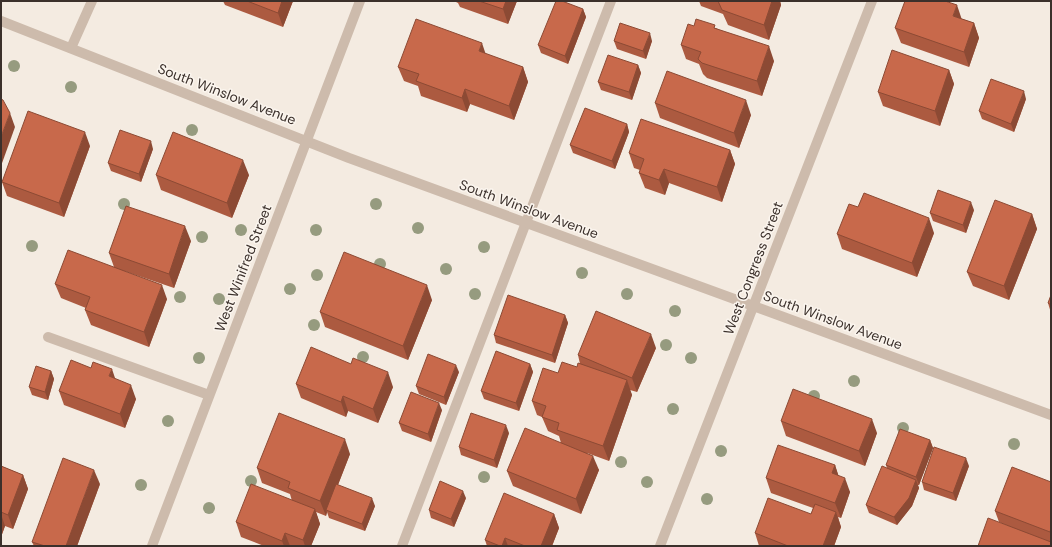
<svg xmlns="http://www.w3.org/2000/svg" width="1052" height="547" viewBox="0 0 1052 547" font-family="'DM Sans',sans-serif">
	<rect width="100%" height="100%" fill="#f4ebe1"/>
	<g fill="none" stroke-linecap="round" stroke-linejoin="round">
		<!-- service -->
		<g stroke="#cdbbac" stroke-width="10">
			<polyline points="71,48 92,1"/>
			<polyline points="48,337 209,395"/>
			<polyline points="402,546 611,1"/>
		</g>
		<!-- minor -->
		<g stroke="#cdbbac" stroke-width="10">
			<polyline points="1,21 349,158 1051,415"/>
			<polyline points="152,546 360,1"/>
			<polyline points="660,546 872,1"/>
		</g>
	</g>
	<!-- trees -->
	<g fill="#969b7f">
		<circle cx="14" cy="66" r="6"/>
		<circle cx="71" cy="87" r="6"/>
		<circle cx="192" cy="130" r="6"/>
		<circle cx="124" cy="204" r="6"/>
		<circle cx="376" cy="204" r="6"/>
		<circle cx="418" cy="228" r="6"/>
		<circle cx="241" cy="230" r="6"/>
		<circle cx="316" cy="230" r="6"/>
		<circle cx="202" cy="237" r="6"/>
		<circle cx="32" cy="246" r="6"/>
		<circle cx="484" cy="247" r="6"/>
		<circle cx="380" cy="264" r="6"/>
		<circle cx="446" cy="269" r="6"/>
		<circle cx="582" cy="273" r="6"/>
		<circle cx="317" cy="275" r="6"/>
		<circle cx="290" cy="289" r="6"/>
		<circle cx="475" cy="294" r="6"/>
		<circle cx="627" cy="294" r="6"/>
		<circle cx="180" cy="297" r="6"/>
		<circle cx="219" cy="299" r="6"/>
		<circle cx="675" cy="311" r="6"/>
		<circle cx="314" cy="325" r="6"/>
		<circle cx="666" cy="345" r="6"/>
		<circle cx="363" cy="357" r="6"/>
		<circle cx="199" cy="358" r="6"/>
		<circle cx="691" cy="358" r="6"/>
		<circle cx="854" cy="381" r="6"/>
		<circle cx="814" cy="396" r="6"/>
		<circle cx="673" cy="409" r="6"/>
		<circle cx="168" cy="421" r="6"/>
		<circle cx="903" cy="428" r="6"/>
		<circle cx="1014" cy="444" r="6"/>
		<circle cx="721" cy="451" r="6"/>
		<circle cx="621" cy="462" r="6"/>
		<circle cx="484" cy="477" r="6"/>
		<circle cx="251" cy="481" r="6"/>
		<circle cx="647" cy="482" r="6"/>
		<circle cx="141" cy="485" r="6"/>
		<circle cx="707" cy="499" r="6"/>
		<circle cx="209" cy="508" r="6"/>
	</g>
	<!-- wall -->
	<g fill="#ac5a40">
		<polygon points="223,1 293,1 283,27 225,5"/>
		<polygon points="454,1 517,1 508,24 460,7 458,3"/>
		<polygon points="699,1 780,1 781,5 769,40 728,25 723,14 701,6"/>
		<polygon points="583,9 586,17 568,64 541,53 538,45"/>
		<polygon points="962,19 974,23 979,38 969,67 901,43 895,28"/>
		<polygon points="694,26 716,28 774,61 762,96 707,78 703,74 699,64 686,59 681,45"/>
		<polygon points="614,41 652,41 646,59 617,49"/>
		<polygon points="486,54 523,67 528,82 514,120 470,104 467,112 421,96 418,86 404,81 398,67"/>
		<polygon points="638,65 641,73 632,100 601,90 598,82"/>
		<polygon points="949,70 954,84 940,126 883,106 878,92"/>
		<polygon points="1026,99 1014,132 982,119 979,111"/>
		<polygon points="655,103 751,115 739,148 660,118"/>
		<polygon points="627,124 629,132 615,169 573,153 570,145"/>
		<polygon points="90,146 64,217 7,196 2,182"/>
		<polygon points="153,149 141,182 111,171 108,163"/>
		<polygon points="730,150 735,164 722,202 669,183 665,195 645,188 639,173 640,170 634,168 629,153"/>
		<polygon points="156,175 249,175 232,218 161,190"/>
		<polygon points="974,210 966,233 933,221 930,213"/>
		<polygon points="1032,214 1037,229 1009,300 973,286 967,272"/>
		<polygon points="934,233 917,277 842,249 837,234"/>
		<polygon points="191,241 174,288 124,271 167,299 149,347 91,325 85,310 86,308 61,298 55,284 114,267 109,253"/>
		<polygon points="1051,295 1051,313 1048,303"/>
		<polygon points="432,300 408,360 325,327 320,312"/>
		<polygon points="565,315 568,323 555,363 496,343 494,335"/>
		<polygon points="656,348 637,392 630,390 632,395 609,461 587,453 599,470 581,514 513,486 507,471 561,443 559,436 548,431 542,417 537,415 532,401 558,373 577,367 580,364 578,355"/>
		<polygon points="530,364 533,372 519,411 484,399 481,391"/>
		<polygon points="51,371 54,379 48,400 32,395 29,387"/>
		<polygon points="459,372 446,405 419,394 416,386"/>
		<polygon points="115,379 136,399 125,428 64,405 59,391"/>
		<polygon points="296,384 393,387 378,423 348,411 346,417 301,398"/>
		<polygon points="442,410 431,442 402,431 399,423"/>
		<polygon points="781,421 877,433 865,466 786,436"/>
		<polygon points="509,433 497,468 461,455 459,447"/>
		<polygon points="930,440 933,448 919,485 918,485 919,488 912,506 897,525 869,513 866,505 887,468 886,465"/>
		<polygon points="350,454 338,485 375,506 365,531 329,518 327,512 326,516 316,512 320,524 311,546 264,546 241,537 236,522 292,501 290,494 262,483 257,468"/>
		<polygon points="835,465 838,475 850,492 841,518 838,517 841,527 834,546 759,546 755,533 811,514 813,508 771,493 766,478"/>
		<polygon points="1,466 23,475 28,489 13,529 5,526 1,537"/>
		<polygon points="969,466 956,501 924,490 922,482"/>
		<polygon points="1051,482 1051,546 999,522 995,511"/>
		<polygon points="100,484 77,546 34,546 32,542"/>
		<polygon points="466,498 454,527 431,518 429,510"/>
		<polygon points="554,514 559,528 552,546 487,546 485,540"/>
	</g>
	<!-- shaded-wall -->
	<g fill="#8c4a34">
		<polygon points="282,1 293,1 283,27 278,13"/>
		<polygon points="506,1 517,1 508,24 503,9"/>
		<polygon points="772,1 780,1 781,5 769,40 764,25"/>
		<polygon points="957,5 962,20 953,16"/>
		<polygon points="583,9 586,17 568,64 565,56"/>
		<polygon points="974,23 979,38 969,67 964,52"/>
		<polygon points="650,33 652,41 646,59 643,51"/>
		<polygon points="482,43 487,58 479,51"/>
		<polygon points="769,46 774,61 762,96 757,81"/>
		<polygon points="638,65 641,73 632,100 629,92"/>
		<polygon points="523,67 528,82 514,120 509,106"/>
		<polygon points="949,70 954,84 940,126 935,111"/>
		<polygon points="465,89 470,104 467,112 462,98"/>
		<polygon points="1024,91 1026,99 1014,132 1011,124"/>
		<polygon points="746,100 751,115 739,148 734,133"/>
		<polygon points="10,113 15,127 1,166 1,137"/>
		<polygon points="627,124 629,132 615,169 612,161"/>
		<polygon points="85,132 90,146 64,217 59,203"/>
		<polygon points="151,141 153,149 141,182 139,174"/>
		<polygon points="730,150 735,164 722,202 717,187"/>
		<polygon points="243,160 249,175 232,218 227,203"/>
		<polygon points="664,169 669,183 665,195 659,180"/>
		<polygon points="971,202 974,210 966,233 963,225"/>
		<polygon points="1032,214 1037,229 1009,300 1004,286"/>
		<polygon points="929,218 934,233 917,277 912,263"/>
		<polygon points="185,226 191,241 174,288 169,274"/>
		<polygon points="162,285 167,299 149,347 144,332"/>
		<polygon points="427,285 432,300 408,360 403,346"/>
		<polygon points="565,315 568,323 555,363 552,355"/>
		<polygon points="651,334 656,348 637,392 632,378"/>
		<polygon points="530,364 533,372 519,411 516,403"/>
		<polygon points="456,365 459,372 446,405 444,397"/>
		<polygon points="112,369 117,384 109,376"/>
		<polygon points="51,371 54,379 48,400 45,392"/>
		<polygon points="388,372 393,387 378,423 373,409"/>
		<polygon points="627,380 632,395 609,461 603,446"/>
		<polygon points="131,385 136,399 125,428 120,414"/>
		<polygon points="343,396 348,411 346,417 341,402"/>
		<polygon points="439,403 442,410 431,442 428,434"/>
		<polygon points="872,419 877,433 865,466 859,451"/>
		<polygon points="506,425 509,433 497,468 494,460"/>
		<polygon points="345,439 350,454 328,510 326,510 327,512 326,516 320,501"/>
		<polygon points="930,440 933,448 919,485 916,477"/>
		<polygon points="593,456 599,470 581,514 576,499"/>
		<polygon points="966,458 969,466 956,501 953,493"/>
		<polygon points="835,465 840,480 832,473"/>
		<polygon points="94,470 100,484 77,546 66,546"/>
		<polygon points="23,475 28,489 13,529 8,515"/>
		<polygon points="845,478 850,492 841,518 835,503"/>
		<polygon points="916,480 919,488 912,506 897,525 894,517"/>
		<polygon points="463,491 466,498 454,527 451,519"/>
		<polygon points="372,498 375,506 365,531 362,524"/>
		<polygon points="315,509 320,524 311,546 305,546 303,540"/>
		<polygon points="836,512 841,527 834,546 823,546"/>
		<polygon points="1,514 5,526 1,537"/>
		<polygon points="554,514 559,528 552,546 541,546"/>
		<polygon points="285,533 290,546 284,546 282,541"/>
		<polygon points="505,538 508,546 502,546"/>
	</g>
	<!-- building -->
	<g fill="#c8694b" stroke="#8c4a34">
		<polygon points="247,1 282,1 278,13"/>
		<polygon points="479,1 506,1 503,9"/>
		<polygon points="556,1 562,1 583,9 565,56 538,45"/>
		<polygon points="718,1 772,1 764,25 722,10"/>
		<polygon points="905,1 945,1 957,5 953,16 974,23 964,52 895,28"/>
		<polygon points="416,19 482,43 479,51 523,67 509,106 465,89 462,98 416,81 419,74 398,67"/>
		<polygon points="696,19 715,25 714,28 769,46 757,81 702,63 698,59 701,52 681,45 688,24 694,26"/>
		<polygon points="620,23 650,33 643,51 614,41"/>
		<polygon points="892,50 949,70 935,111 878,92"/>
		<polygon points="608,55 638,65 629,92 598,82"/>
		<polygon points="667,71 746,100 734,133 655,103"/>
		<polygon points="991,79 1024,91 1011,124 979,111"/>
		<polygon points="1,99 3,100 10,113 1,137"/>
		<polygon points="585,108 627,124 612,161 570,145"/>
		<polygon points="28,111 85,132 59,203 2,182"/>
		<polygon points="641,119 730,150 717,187 664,169 659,180 639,173 644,159 629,153"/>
		<polygon points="120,130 151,141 139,174 108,163"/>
		<polygon points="173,132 243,160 227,203 156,175"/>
		<polygon points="938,190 971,202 963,225 930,213"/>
		<polygon points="864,193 929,218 912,263 837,234 849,204 858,207"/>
		<polygon points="995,200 1032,214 1004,286 967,272"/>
		<polygon points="126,206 185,226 169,274 109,253"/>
		<polygon points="68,250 162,285 144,332 85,310 90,297 55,284"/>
		<polygon points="344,252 427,285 403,346 320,312"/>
		<polygon points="508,295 565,315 552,355 494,335"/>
		<polygon points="1051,295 1051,305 1048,303"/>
		<polygon points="596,311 651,334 632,378 578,355"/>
		<polygon points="311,347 351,364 353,358 388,372 373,409 343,396 341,402 296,384"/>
		<polygon points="496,351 530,364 516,403 481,391"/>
		<polygon points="428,354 456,365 444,397 416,386"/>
		<polygon points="71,360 91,368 93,362 112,369 109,376 131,385 120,414 59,391"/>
		<polygon points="562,362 577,367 578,363 627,380 603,446 557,430 559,423 542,417 546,406 532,401 543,368 558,373"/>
		<polygon points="36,366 51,371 45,392 29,387"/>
		<polygon points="793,389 872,419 859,451 781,421"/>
		<polygon points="411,392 439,403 428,434 399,423"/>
		<polygon points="279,413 345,439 320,501 288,488 290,482 257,468"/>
		<polygon points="471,413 506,425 494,460 459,447"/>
		<polygon points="525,428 593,456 576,499 507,471"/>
		<polygon points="900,429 930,440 916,477 886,465"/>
		<polygon points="778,445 835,465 832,473 845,478 835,503 766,478"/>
		<polygon points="934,447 966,458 953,493 922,482"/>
		<polygon points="63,458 94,470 66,546 45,546 32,542"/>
		<polygon points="1,466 23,475 8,515 1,512"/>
		<polygon points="882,466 916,480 909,498 894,517 866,505"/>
		<polygon points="1012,467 1051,482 1051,528 1050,532 995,511"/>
		<polygon points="440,481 463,491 451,519 429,510"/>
		<polygon points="251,484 315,509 303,540 285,533 282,541 236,522"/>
		<polygon points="336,484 372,498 362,524 326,510"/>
		<polygon points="504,493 554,514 541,546 525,546 505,538 502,546 500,546 485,540"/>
		<polygon points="768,498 811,514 815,504 836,512 823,546 788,546 755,533"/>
		<polygon points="988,518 1051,542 1051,546 978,546"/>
	</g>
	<g text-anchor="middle" stroke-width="3" stroke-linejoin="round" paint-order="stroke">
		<!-- street labels -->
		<g font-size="14" fill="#3b302b" stroke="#fbf5ee">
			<text transform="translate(227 94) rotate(21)" y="5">South Winslow Avenue</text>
			<text transform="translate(529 209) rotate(20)" y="5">South Winslow Avenue</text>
			<text transform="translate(243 268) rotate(-69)" y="5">West Winifred Street</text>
			<text transform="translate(753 268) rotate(-69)" y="5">West Congress Street</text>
			<text transform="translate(833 320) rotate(20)" y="5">South Winslow Avenue</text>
		</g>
	</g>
	<!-- border -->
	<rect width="1052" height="547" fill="none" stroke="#3b302b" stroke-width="4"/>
</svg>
